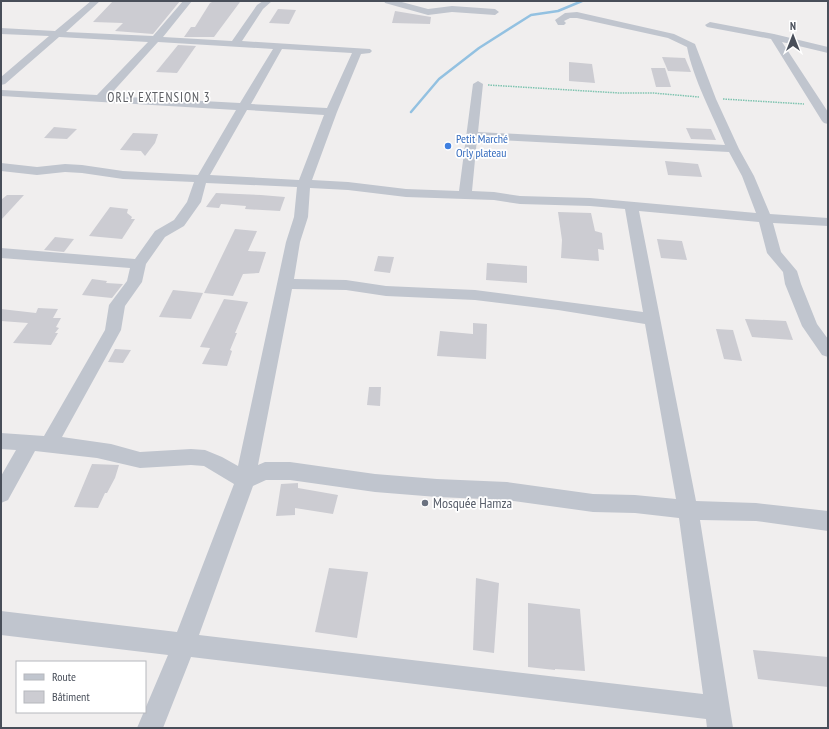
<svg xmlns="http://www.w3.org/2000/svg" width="829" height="729" viewBox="0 0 829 729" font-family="'PT Sans Narrow',sans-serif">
	<rect width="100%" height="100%" fill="#f0eeee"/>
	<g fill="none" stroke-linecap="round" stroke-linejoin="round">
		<!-- stream -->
		<polyline stroke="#93c1e1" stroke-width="2.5" points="411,112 439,79 479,48 531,15 558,11 582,1"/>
	</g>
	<!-- building -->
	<g fill="#ccccd2">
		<polygon points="113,1 180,1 153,34 115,31 123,23 93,22"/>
		<polygon points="214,1 240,2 214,37 184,37 191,27 195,27 210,3"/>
		<polygon points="278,9 296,10 289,24 269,23"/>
		<polygon points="395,11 431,17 430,24 392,23"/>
		<polygon points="178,45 196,46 177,73 156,72"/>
		<polygon points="662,57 685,58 691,72 668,71"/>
		<polygon points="569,62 592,64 595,83 569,81"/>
		<polygon points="651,68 665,68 671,87 656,87"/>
		<polygon points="54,127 77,129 67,139 44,138"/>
		<polygon points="686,128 711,129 716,140 691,139"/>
		<polygon points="133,133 158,134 155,143 145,156 141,151 120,150"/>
		<polygon points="665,161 698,164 702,177 668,175"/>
		<polygon points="216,193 261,195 285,197 280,211 245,209 246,206 221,204 219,208 206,207"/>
		<polygon points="7,195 24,195 1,220 1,200"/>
		<polygon points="110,207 128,209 127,213 132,217 131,219 135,219 122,239 89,236"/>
		<polygon points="558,212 591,213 595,231 602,233 604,250 598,249 599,261 561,258 562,240"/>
		<polygon points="235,229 257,231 248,251 266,252 259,273 243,274 233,296 204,293"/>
		<polygon points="55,237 74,239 64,252 44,250"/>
		<polygon points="657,239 682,241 687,260 661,258"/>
		<polygon points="378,256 394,257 390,273 374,271"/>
		<polygon points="487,263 527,266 527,283 486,280"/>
		<polygon points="92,279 107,281 106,283 123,284 112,298 82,295"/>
		<polygon points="173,290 203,293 191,319 159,317"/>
		<polygon points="224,299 248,302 235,333 237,333 230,350 232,351 227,366 202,364 210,348 200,347"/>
		<polygon points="38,308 58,309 53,318 61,318 56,327 59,328 55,333 58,333 51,345 13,343 28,323 1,321 1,309 36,313"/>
		<polygon points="745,319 786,321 793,340 752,337"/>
		<polygon points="473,323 487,324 486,359 437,356 440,331 473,334"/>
		<polygon points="716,329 733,330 742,361 724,359"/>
		<polygon points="115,349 131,350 123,363 108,362"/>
		<polygon points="369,387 381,387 380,406 367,405"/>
		<polygon points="92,464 119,465 115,478 107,493 105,493 98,508 74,507"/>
		<polygon points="298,483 298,488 338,495 333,514 295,508 295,515 276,516 281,484"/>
		<polygon points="329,568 368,572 357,638 315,632"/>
		<polygon points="476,578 499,583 494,653 473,650"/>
		<polygon points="528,603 580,609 585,671 555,669 555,670 528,667"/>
		<polygon points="753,650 828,657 828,687 758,679"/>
	</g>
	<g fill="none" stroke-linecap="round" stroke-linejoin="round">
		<!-- path -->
		<g stroke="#7dc3af" stroke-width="1.5" stroke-dasharray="1.5 1" stroke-linecap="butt">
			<polyline points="488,85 619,93 653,93 699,97"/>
			<polyline points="723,99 804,104"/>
		</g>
		<!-- minor -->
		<g fill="#c0c5ce" fill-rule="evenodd">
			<path d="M 91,1 L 100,1 L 66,32 L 153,36 L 183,1 L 192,1 L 163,37 L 232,41 L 257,5 L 263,1 L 272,1 L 263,9 L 242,41 L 370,49 L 372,51 L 370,53 L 361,54 L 337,112 L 312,180 L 348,182 L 406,189 L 459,191 L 473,84 L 478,81 L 483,84 L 478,132 L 725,145 C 713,115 693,79 687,47 L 668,38 L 577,18 L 570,18 L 564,21 L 566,23 L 564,25 L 558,25 L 555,20 L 565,13 L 577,12 L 674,34 L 695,44 L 716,99 L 739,149 L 754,176 L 770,214 L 828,218 L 828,226 L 773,223 L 781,252 L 797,271 L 801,284 L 817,324 L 828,339 L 828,357 L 822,355 L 802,326 L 785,284 L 783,272 L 767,253 L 759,222 L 639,211 L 696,501 L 756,503 L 828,511 L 828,531 L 756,521 L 700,520 L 733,728 L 707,728 L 706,719 L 191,657 L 163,728 L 137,728 L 168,655 L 1,635 L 1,611 L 177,632 L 234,484 L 204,466 L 191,465 L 140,468 L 97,458 L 35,451 L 8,500 L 1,503 L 1,476 L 16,450 L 1,449 L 1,433 L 44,436 L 105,330 L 109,305 L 127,281 L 130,268 L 1,258 L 1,248 L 135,259 L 155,231 L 174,220 L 187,202 L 194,182 L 123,179 L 82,173 L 65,172 L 37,175 L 1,171 L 1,163 L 37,167 L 65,164 L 82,165 L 123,171 L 198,175 L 236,110 L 1,96 L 1,90 L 97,95 L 148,42 L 59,37 L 5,84 L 1,85 L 1,77 L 49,36 L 1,34 L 1,28 L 55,31 ZM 158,42 L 273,49 L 240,103 L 109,96 ZM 282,49 L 352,53 L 327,108 L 251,104 ZM 247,110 L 324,115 L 299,180 L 210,175 ZM 477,139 L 729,152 L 742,176 L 756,213 L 590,198 L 520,196 L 494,192 L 472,191 ZM 206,183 L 297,187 L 294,217 L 286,242 L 238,466 L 222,457 L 205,450 L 191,449 L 140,452 L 111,444 L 62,437 L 121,330 L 125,306 L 142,282 L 146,264 L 165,237 L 184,226 L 201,202 ZM 310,188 L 348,190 L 406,197 L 494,200 L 520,204 L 590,206 L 625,209 L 643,312 L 475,290 L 386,286 L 346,280 L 294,279 L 300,242 L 308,217 ZM 292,289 L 346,290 L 386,296 L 475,300 L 558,310 L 645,324 L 676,499 L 635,495 L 593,494 L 507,482 L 437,479 L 375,474 L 290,462 L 265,462 L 258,465 ZM 266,480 L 290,480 L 375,492 L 437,497 L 507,500 L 593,512 L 635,513 L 679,518 L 703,694 L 199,635 L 253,486 Z"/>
			<polygon points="384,1 398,1 428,9 452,6 495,9 499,12 495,15 452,12 428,15 385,3"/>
			<polygon points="710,22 774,34 828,47 828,53 782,42 828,112 828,124 824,123 822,121 771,39 707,27 705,25"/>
		</g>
	</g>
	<!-- markers -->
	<circle fill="#3f7fe0" stroke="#fff" stroke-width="1.5" cx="448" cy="146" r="4"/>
	<circle fill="#6b7280" stroke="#fff" stroke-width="1.5" cx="425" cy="503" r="4"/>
	<g text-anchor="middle" stroke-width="3.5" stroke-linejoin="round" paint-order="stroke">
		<!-- far-shop labels -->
		<g font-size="12" fill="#366cbe" stroke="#fff" text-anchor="start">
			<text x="456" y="143">Petit Marché<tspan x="456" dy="14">Orly plateau</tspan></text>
		</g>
		<!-- far-quarter labels -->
		<g font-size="13" letter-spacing="1" fill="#5b5d62" stroke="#fff">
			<text x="159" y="102">ORLY EXTENSION 3</text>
		</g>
		<!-- worship labels -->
		<g font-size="14" fill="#5b616d" stroke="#fff" text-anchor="start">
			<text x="433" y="508">Mosquée Hamza</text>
		</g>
	</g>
	<!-- border -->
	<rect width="829" height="729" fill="none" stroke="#484e59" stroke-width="4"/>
	<!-- legend -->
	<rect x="16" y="661" width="130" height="52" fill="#ffffff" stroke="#b6b8bd"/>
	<rect x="24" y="674" width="20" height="6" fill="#c0c5ce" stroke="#b6b8bd"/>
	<text x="52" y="681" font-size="12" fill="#484e59">Route</text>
	<rect x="24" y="691" width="20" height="12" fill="#ccccd2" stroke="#b6b8bd"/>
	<text x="52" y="701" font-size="12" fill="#484e59">Bâtiment</text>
	<!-- north arrow -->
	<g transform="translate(793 36)" stroke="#ffffff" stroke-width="3" paint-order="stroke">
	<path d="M0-3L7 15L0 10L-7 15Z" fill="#484e59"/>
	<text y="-6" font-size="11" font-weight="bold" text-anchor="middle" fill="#484e59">N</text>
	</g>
</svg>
